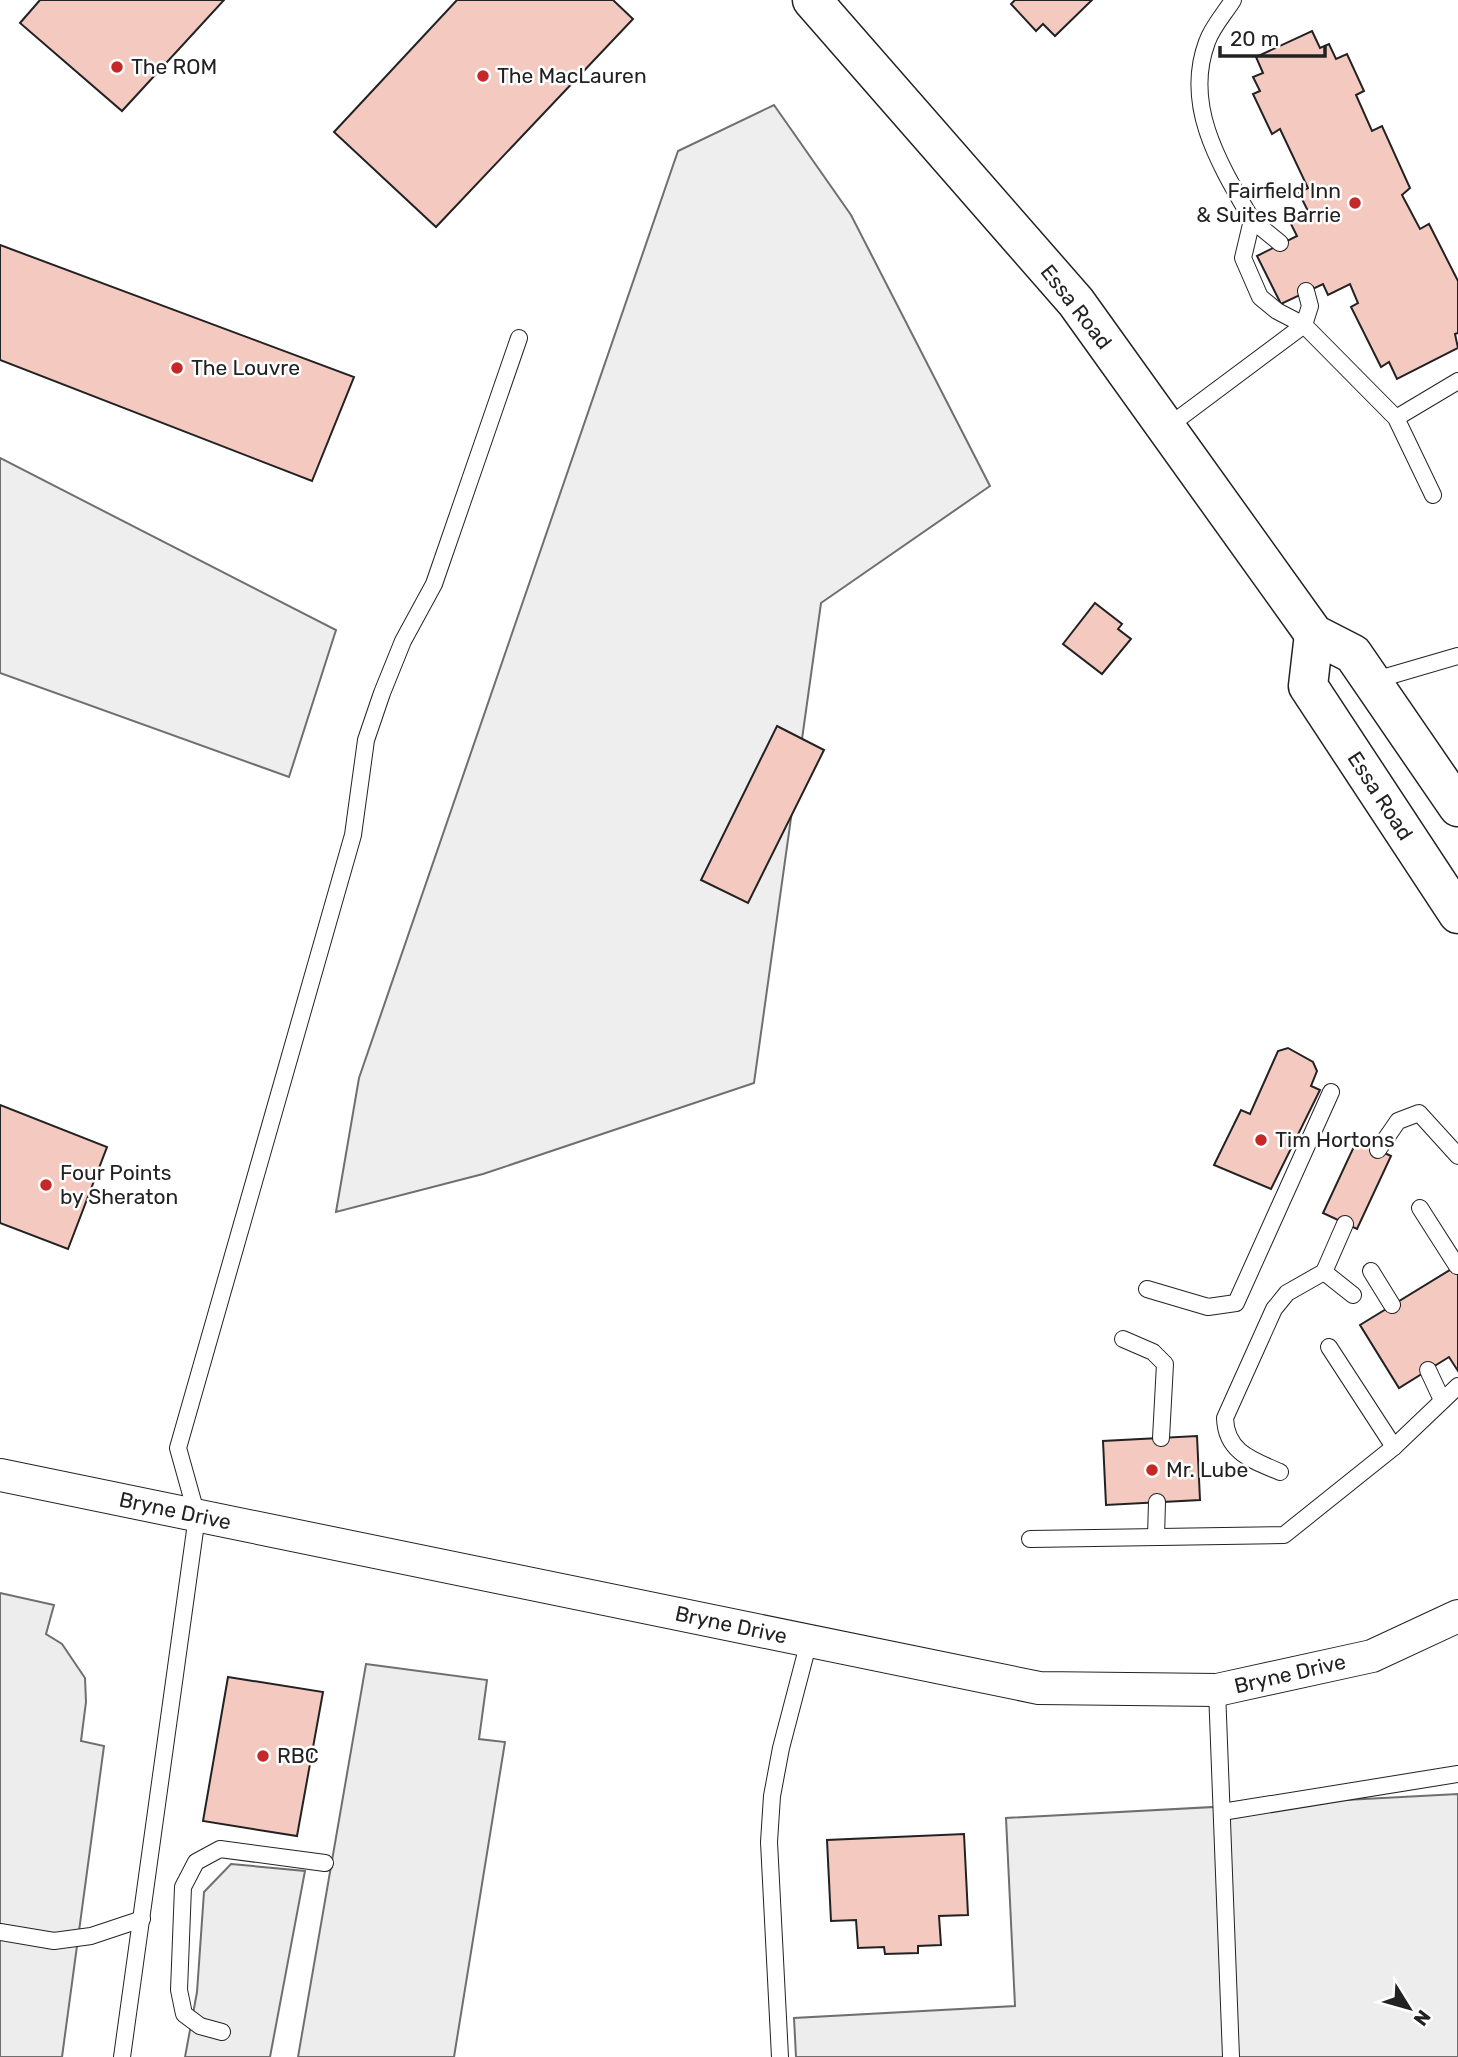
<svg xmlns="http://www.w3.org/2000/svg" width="1458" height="2057" viewBox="0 0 1458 2057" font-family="Rubik,sans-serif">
	<rect width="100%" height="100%" fill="#fff"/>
	<!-- green -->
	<g fill="#eee" stroke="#6f6f6f" stroke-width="2">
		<polygon points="774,105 851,215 990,486 821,603 754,1083 483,1174 336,1212 359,1078 678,151"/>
		<polygon points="0,458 336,630 289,777 0,673"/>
	</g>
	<!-- parking -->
	<g fill="#ededed" stroke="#6f6f6f" stroke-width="2">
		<polygon points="0,1593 54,1605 46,1634 62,1644 85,1678 86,1702 81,1741 104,1746 62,2057 0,2057"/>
		<polygon points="366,1664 487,1680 479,1739 505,1742 454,2057 298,2057"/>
		<polygon points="1458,1794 1458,2057 796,2057 794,2018 1015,2006 1006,1818"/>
		<polygon points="231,1864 305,1871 270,2057 185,2057 197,1992 204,1892"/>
	</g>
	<!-- building -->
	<g fill="#f3c9c0" stroke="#222" stroke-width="2">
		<polygon points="40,0 224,0 122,111 20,23"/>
		<polygon points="457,0 613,0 633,19 436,227 334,132"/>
		<polygon points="1015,0 1092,0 1055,36 1043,24 1036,31 1011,4"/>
		<polygon points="1312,31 1320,48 1329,44 1336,59 1347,54 1364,91 1356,95 1372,131 1382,126 1410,188 1402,195 1420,229 1429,224 1458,281 1458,333 1455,334 1458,348 1397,379 1389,362 1381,367 1351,307 1358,303 1350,284 1328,295 1323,284 1281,304 1257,256 1297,236 1289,220 1308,211 1299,193 1308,188 1280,129 1272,134 1253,94 1260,91 1253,77 1263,73 1256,57"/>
		<polygon points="0,245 354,377 312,481 0,360"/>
		<polygon points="1095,603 1122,624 1118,629 1131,639 1102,674 1063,644"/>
		<polygon points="777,726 824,750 748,903 701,880"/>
		<polygon points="1288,1048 1313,1062 1317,1071 1311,1086 1320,1090 1271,1189 1214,1165 1241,1110 1250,1114 1278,1051"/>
		<polygon points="0,1105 107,1147 68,1249 0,1223"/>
		<polygon points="1357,1140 1391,1156 1357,1229 1323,1213"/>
		<polygon points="1458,1265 1458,1371 1449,1357 1399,1388 1360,1325"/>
		<polygon points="1197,1436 1200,1500 1106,1505 1103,1441"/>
		<polygon points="228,1677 323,1692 297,1836 203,1821"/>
		<polygon points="964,1834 968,1915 939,1916 941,1945 918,1946 918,1953 885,1954 884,1947 858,1948 856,1920 831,1921 827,1840"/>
	</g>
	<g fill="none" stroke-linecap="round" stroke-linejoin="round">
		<defs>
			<g id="lane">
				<path d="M 1233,0 C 1225,13 1212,27 1207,42 C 1183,106 1220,165 1252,220 L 1243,258 L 1260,297 L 1277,311 L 1304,325 L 1310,306 L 1306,291"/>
				<polyline points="1252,220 1280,243"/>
				<polyline points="1396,418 1458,381"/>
				<polyline points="1166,428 1304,325 1396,418 1433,495"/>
				<polyline points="1372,681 1458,656"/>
				<polyline points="1378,1150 1398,1121 1419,1113 1458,1156"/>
				<polyline points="1420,1208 1457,1266"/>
				<polyline points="1371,1271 1392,1305"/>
				<polyline points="1324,1272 1353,1295"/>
				<polyline points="1147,1289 1208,1307 1236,1303 1331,1092"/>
				<polyline points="1123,1339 1153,1352 1165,1364 1161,1438"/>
				<polyline points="1329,1347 1394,1447 1458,1386"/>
				<polyline points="1428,1370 1442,1400"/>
				<path d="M 1280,1472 C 1252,1460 1226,1452 1225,1418 L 1274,1309 L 1287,1293 L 1324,1272 L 1345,1224"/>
				<polyline points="1156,1537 1157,1502"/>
				<polyline points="1030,1539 1284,1535 1394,1447"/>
				<polyline points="1217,1690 1231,2057"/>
				<polyline points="1222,1812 1458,1774"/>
				<polyline points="0,1932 54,1941 91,1936 142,1919"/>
				<polyline points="222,2032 200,2026 184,2014 179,1990 183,1887 196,1862 220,1849 325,1863"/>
				<polyline points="122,2057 197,1516 178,1448 353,835 366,740 382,693 403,641 434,584 519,338"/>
				<polyline points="780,2057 769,1842 772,1796 781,1748 809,1641"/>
			</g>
			<polyline id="street" points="0,1475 1039,1688 1217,1690 1372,1656 1458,1616"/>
			<g id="primary">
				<polyline points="812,0 1076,302 1314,634 1353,654 1458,807"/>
				<polyline points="1314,634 1308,686 1458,914"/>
			</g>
		</defs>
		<!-- lane casing -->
		<use href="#lane" stroke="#222" stroke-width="18"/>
		<!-- street casing -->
		<use href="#street" stroke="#222" stroke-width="34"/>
		<!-- primary casing -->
		<use href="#primary" stroke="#222" stroke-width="41"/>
		<!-- lane -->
		<use href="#lane" stroke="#fff" stroke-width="16"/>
		<!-- street -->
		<use href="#street" stroke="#fff" stroke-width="32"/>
		<!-- primary -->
		<use href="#primary" stroke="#fff" stroke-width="38"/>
	</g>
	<!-- markers -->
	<g fill="#c62828" stroke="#fff" stroke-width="2.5">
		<circle cx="117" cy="67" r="7"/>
		<circle cx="483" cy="76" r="7"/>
		<circle cx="1355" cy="203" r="7"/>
		<circle cx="177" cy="368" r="7"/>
		<circle cx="1261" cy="1140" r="7"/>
		<circle cx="46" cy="1185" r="7"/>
		<circle cx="1152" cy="1470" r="7"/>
		<circle cx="263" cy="1756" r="7"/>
	</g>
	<g text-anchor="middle" stroke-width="5" stroke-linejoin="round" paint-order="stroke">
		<!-- poi labels -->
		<g font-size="21" fill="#222" stroke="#fff" text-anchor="start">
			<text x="131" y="74">The ROM</text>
			<text x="497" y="83">The MacLauren</text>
			<text x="1341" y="198" text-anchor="end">Fairfield Inn<tspan x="1341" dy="24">&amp; Suites Barrie</tspan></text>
			<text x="191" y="375">The Louvre</text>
			<text x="1275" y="1147">Tim Hortons</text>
			<text x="60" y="1180">Four Points<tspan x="60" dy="24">by Sheraton</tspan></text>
			<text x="1166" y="1477">Mr. Lube</text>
			<text x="277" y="1763">RBC</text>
		</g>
		<!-- street labels -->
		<g font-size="21" fill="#222" stroke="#fff">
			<text transform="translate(1076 307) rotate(52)" y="7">Essa Road</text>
			<text transform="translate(1380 796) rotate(57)" y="7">Essa Road</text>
			<text transform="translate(175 1511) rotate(12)" y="7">Bryne Drive</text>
			<text transform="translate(731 1625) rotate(12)" y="7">Bryne Drive</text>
			<text transform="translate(1290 1674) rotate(-13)" y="7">Bryne Drive</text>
		</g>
	</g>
	<!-- north arrow -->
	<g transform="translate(1409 2008) rotate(127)" stroke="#ffffff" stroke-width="5" paint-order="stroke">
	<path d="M0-5L12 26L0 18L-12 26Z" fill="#222222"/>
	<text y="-10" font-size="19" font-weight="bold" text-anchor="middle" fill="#222222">N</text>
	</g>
	<!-- scale -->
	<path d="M1220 46v10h105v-10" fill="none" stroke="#222222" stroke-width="3.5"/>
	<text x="1230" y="46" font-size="21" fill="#222222" stroke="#ffffff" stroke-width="5" paint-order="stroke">20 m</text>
</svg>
